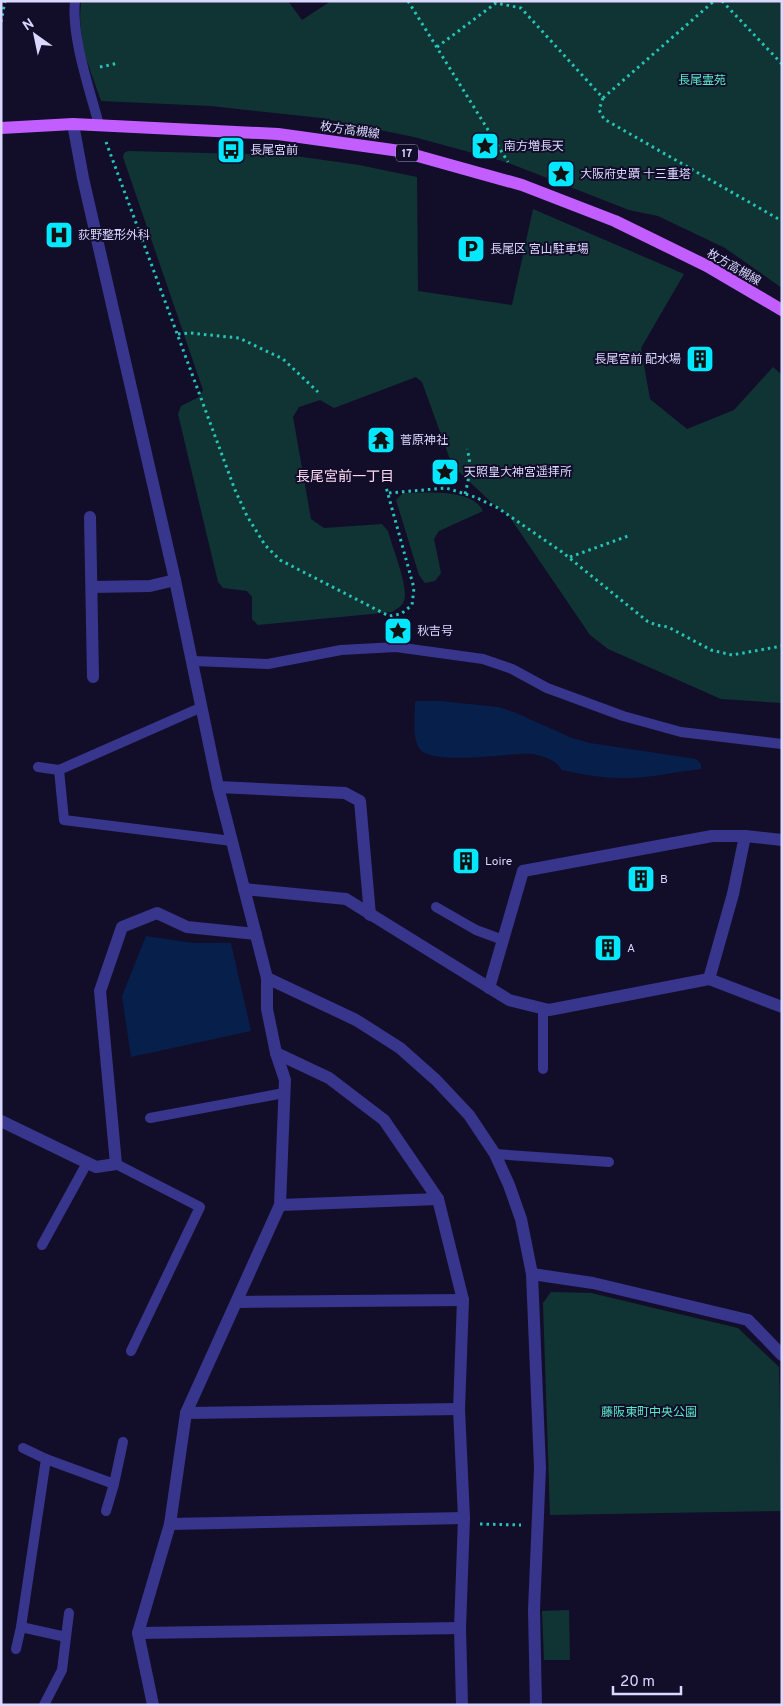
<svg xmlns="http://www.w3.org/2000/svg" width="783" height="1706" viewBox="0 0 783 1706" font-family="Overpass,'Noto Sans JP',sans-serif">
	<rect width="100%" height="100%" fill="#120e2a"/>
	<!-- green -->
	<g fill="#103433">
		<polygon points="81,1 288,1 302,20 331,1 782,1 782,288 725,248 658,216 629,210 506,162 414,137 321,118 211,106 101,101 83,50 80,19"/>
		<path d="M 128,151 L 288,155 L 359,165 L 417,177 L 418,291 L 512,305 L 533,209 L 684,274 L 641,348 L 650,399 L 687,429 L 734,410 L 773,367 L 782,375 L 782,703 L 721,699 L 608,649 L 590,635 L 509,516 L 493,504 L 452,465 L 422,382 L 416,377 L 334,408 L 320,400 L 299,407 L 293,417 L 311,519 L 324,528 L 382,524 L 388,531 C 392,547 409,587 404,601 C 402,607 396,609 392,612 L 258,625 L 252,619 L 252,597 L 247,591 L 223,588 L 218,582 L 178,414 L 181,406 L 199,397 L 203,390 L 123,157 L 124,153 Z"/>
		<path d="M 403,493 C 425,493 472,488 483,511 L 439,531 L 434,539 L 441,573 L 435,581 L 425,583 L 419,575 L 396,500 Z"/>
		<polygon points="551,1292 591,1293 738,1328 779,1367 782,1511 550,1515 543,1303"/>
		<polygon points="569,1610 570,1660 544,1660 542,1611"/>
	</g>
	<!-- water -->
	<g fill="#061f4b">
		<path d="M 417,701 L 440,701 L 499,707 L 516,713 L 572,738 L 590,743 L 696,759 L 701,764 L 701,769 C 674,772 647,779 620,778 C 600,778 581,774 562,770 C 559,766 556,762 551,760 C 546,757 538,755 533,754 C 511,752 431,767 419,748 C 412,737 415,716 415,702 Z"/>
		<polygon points="146,936 193,943 231,943 251,1031 131,1057 122,996"/>
	</g>
	<g fill="none" stroke-linecap="round" stroke-linejoin="round">
		<!-- path -->
		<g stroke="#25c5ba" stroke-width="3" stroke-dasharray="2.5 4" stroke-linecap="butt">
			<polyline points="408,1 508,162"/>
			<polyline points="495,1 496,3 521,8 603,98 714,1"/>
			<polyline points="722,1 782,64"/>
			<polyline points="1,22 5,1"/>
			<polyline points="437,47 496,3"/>
			<polyline points="100,67 119,63"/>
			<polyline points="603,98 599,110 604,119 782,221"/>
			<polyline points="106,142 235,490 247,516 265,545 280,560 389,616 401,614 412,605 414,588 386,487"/>
			<polyline points="178,334 190,333 239,338 283,359 318,392"/>
			<polyline points="448,470 450,473"/>
			<polyline points="389,493 446,488 475,497 498,508 562,552 647,621 656,625 668,627 711,650 732,655 782,646"/>
			<path d="M 465,494 C 469,478 472,465 467,449"/>
			<polyline points="570,557 628,536"/>
			<polyline points="480,1524 521,1525"/>
		</g>
		<!-- service -->
		<g stroke="#38358d" stroke-width="10">
			<path d="M 75,1 C 71,37 90,90 99,125"/>
			<polyline points="193,661 268,664 341,650 396,647 483,659 512,669 547,688 623,716 681,732 782,744"/>
			<polyline points="38,767 59,770 202,707"/>
			<polyline points="59,770 64,820 232,841"/>
			<polyline points="436,907 476,930 503,940"/>
			<polyline points="543,1069 543,1008"/>
			<polyline points="150,1118 284,1093"/>
			<polyline points="495,1154 609,1162"/>
			<polyline points="116,1164 200,1207 131,1351"/>
			<polyline points="42,1245 87,1163"/>
			<polyline points="23,1448 46,1459 114,1484"/>
			<polyline points="106,1511 114,1484 123,1442"/>
			<polyline points="21,1627 66,1637"/>
			<polyline points="16,1649 21,1627 46,1459"/>
			<polyline points="44,1705 62,1670 69,1613"/>
		</g>
		<!-- minor -->
		<g stroke="#38358d" stroke-width="12">
			<polyline points="90,517 93,677"/>
			<polyline points="92,587 150,586 175,580"/>
			<polyline points="218,787 345,793 360,801 370,915"/>
			<polyline points="244,889 346,899 509,1000 549,1010 709,979 782,1007"/>
			<polyline points="709,979 733,894 745,836"/>
			<polyline points="489,988 523,871 712,836 745,836 782,840"/>
			<polyline points="276,1053 329,1078 384,1120 438,1199 463,1300 459,1409 464,1518 460,1628 462,1705"/>
			<polyline points="1,1121 96,1167 116,1164 100,991 122,927 157,913 187,927 256,934"/>
			<polyline points="280,1205 438,1199"/>
			<polyline points="532,1274 593,1283 748,1320 782,1355"/>
			<polyline points="237,1302 463,1300"/>
			<polyline points="186,1413 459,1409"/>
			<polyline points="170,1524 464,1518"/>
			<polyline points="138,1633 460,1628"/>
			<polyline points="153,1705 138,1633 170,1524 186,1413 280,1205 285,1080 276,1053 267,1009 267,978"/>
		</g>
		<!-- tertiary -->
		<polyline stroke="#38358d" stroke-width="12" points="73,124 83,178 175,580 218,787 267,978 356,1020 400,1048 436,1080 469,1115 495,1154 509,1185 521,1219 532,1274 540,1468 534,1610 536,1705"/>
		<!-- primary -->
		<polyline stroke="#c25eff" stroke-width="12" points="1,128 73,124 278,134 400,151 522,185 615,221 707,266 782,310"/>
	</g>
	<!-- icons -->
	<defs>
		<symbol id="sight-square" viewBox="-11 -11 22 22"><rect x="-9" y="-9" width="18" height="18" rx="4" fill="#03e7ff" stroke="#120e2a"/><path d="M0-6L1.8-2.2L6-1.7L2.9 1.2L3.7 5.4L0 3.3L-3.7 5.4L-2.9 1.2L-6-1.7L-1.8-2.2Z" fill="#111"/></symbol>
		<symbol id="bus-square" viewBox="-11 -11 22 22"><rect x="-9" y="-9" width="18" height="18" rx="4" fill="#03e7ff" stroke="#120e2a"/><path d="M-5-6H5V4H4V6H2V4H-2V6H-4V4H-5ZM-3.5-4V0h7V-4ZM-3.5 1.2v1.5H-2V1.2ZM2 1.2v1.5H3.5V1.2Z" fill="#111"/></symbol>
		<symbol id="hospital-square" viewBox="-11 -11 22 22"><rect x="-9" y="-9" width="18" height="18" rx="4" fill="#03e7ff" stroke="#120e2a"/><path d="M-5-5h3v3.5h4V-5h3V5h-3V1.5h-4V5h-3Z" fill="#111"/></symbol>
		<symbol id="parking-square" viewBox="-11 -11 22 22"><rect x="-9" y="-9" width="18" height="18" rx="4" fill="#03e7ff" stroke="#120e2a"/><path d="M-3.5-5.5H1a3.5 3.5 0 0 1 0 7H-1V5.5H-3.5ZM-1-3.4V-.6H.8a1.4 1.4 0 0 0 0-2.8Z" fill="#111"/></symbol>
		<symbol id="building-square" viewBox="-11 -11 22 22"><rect x="-9" y="-9" width="18" height="18" rx="4" fill="#03e7ff" stroke="#120e2a"/><path d="M-4-6H4V6H1V3H-1V6H-4ZM-2.5-4.3h1.7v1.8h-1.7ZM.8-4.3h1.7v1.8H.8ZM-2.5-1h1.7V.8h-1.7ZM.8-1h1.7V.8H.8Z" fill="#111"/></symbol>
		<symbol id="temple-square" viewBox="-11 -11 22 22"><rect x="-9" y="-9" width="18" height="18" rx="4" fill="#03e7ff" stroke="#120e2a"/><path d="M0-6L5-2H3V0L6.5 2.5H4V6H1.5V3h-3V6H-4V2.5H-6.5L-3 0V-2H-5Z" fill="#111"/></symbol>
	</defs>
	<g fill-rule="evenodd">
		<use href="#sight-square" x="469" y="130" width="32" height="32"/>
		<use href="#bus-square" x="215" y="134" width="32" height="32"/>
		<use href="#sight-square" x="545" y="158" width="32" height="32"/>
		<use href="#hospital-square" x="43" y="219" width="32" height="32"/>
		<use href="#parking-square" x="455" y="233" width="32" height="32"/>
		<use href="#building-square" x="684" y="343" width="32" height="32"/>
		<use href="#temple-square" x="365" y="424" width="32" height="32"/>
		<use href="#sight-square" x="429" y="456" width="32" height="32"/>
		<use href="#sight-square" x="382" y="615" width="32" height="32"/>
		<use href="#building-square" x="450" y="845" width="32" height="32"/>
		<use href="#building-square" x="625" y="863" width="32" height="32"/>
		<use href="#building-square" x="592" y="932" width="32" height="32"/>
	</g>
	<g text-anchor="middle" stroke-width="4" stroke-linejoin="round" paint-order="stroke">
		<!-- shield labels -->
		<rect fill="#120e2a" stroke="#9f9bbf" stroke-width="1" x="396" y="144.5" width="22" height="17" rx="4"/>
		<g font-size="11" font-weight="bold" fill="#dbd7ff">
			<text x="407" y="157">17</text>
		</g>
		<!-- park labels -->
		<g font-size="12" fill="#57eac5" stroke="#120e2a">
			<text x="702" y="84">長尾霊苑</text>
			<text x="649" y="1416">藤阪東町中央公園</text>
		</g>
		<!-- street labels -->
		<g font-size="12" fill="#dbd7ff" stroke="#120e2a">
			<text transform="translate(350 130) rotate(8)" y="4">枚方高槻線</text>
			<text transform="translate(734 267) rotate(30)" y="4">枚方高槻線</text>
		</g>
		<!-- poi labels -->
		<g font-size="12" fill="#dbd7ff" stroke="#120e2a" text-anchor="start">
			<text x="504" y="150">南方増長天</text>
			<text x="250" y="154">長尾宮前</text>
			<text x="580" y="178">大阪府史蹟 十三重塔</text>
			<text x="78" y="239">荻野整形外科</text>
			<text x="490" y="253">長尾区 宮山駐車場</text>
			<text x="681" y="363" text-anchor="end">長尾宮前 配水場</text>
			<text x="400" y="444">菅原神社</text>
			<text x="464" y="476">天照皇大神宮遥拝所</text>
			<text x="417" y="635">秋吉号</text>
			<text x="485" y="865">Loire</text>
			<text x="660" y="883">B</text>
			<text x="627" y="952">A</text>
		</g>
		<!-- neighbourhood labels -->
		<g font-size="14" fill="#ffd9f1" stroke="#120e2a">
			<text x="345" y="481">長尾宮前一丁目</text>
		</g>
	</g>
	<!-- border -->
	<rect width="783" height="1706" fill="none" stroke="#dbd7ff" stroke-width="5"/>
	<!-- north arrow -->
	<g transform="translate(35 35) rotate(327)" stroke="#120e2a" stroke-width="4" paint-order="stroke">
	<path d="M0-4L9 19L0 12L-9 19Z" fill="#dbd7ff"/>
	<text y="-8" font-size="14" font-weight="bold" text-anchor="middle" fill="#dbd7ff">N</text>
	</g>
	<!-- scale -->
	<path d="M613 1686v8h68v-8" fill="none" stroke="#dbd7ff" stroke-width="2.5"/>
	<text x="620" y="1686" font-size="15" fill="#dbd7ff" stroke="#120e2a" stroke-width="4" paint-order="stroke">20 m</text>
</svg>
